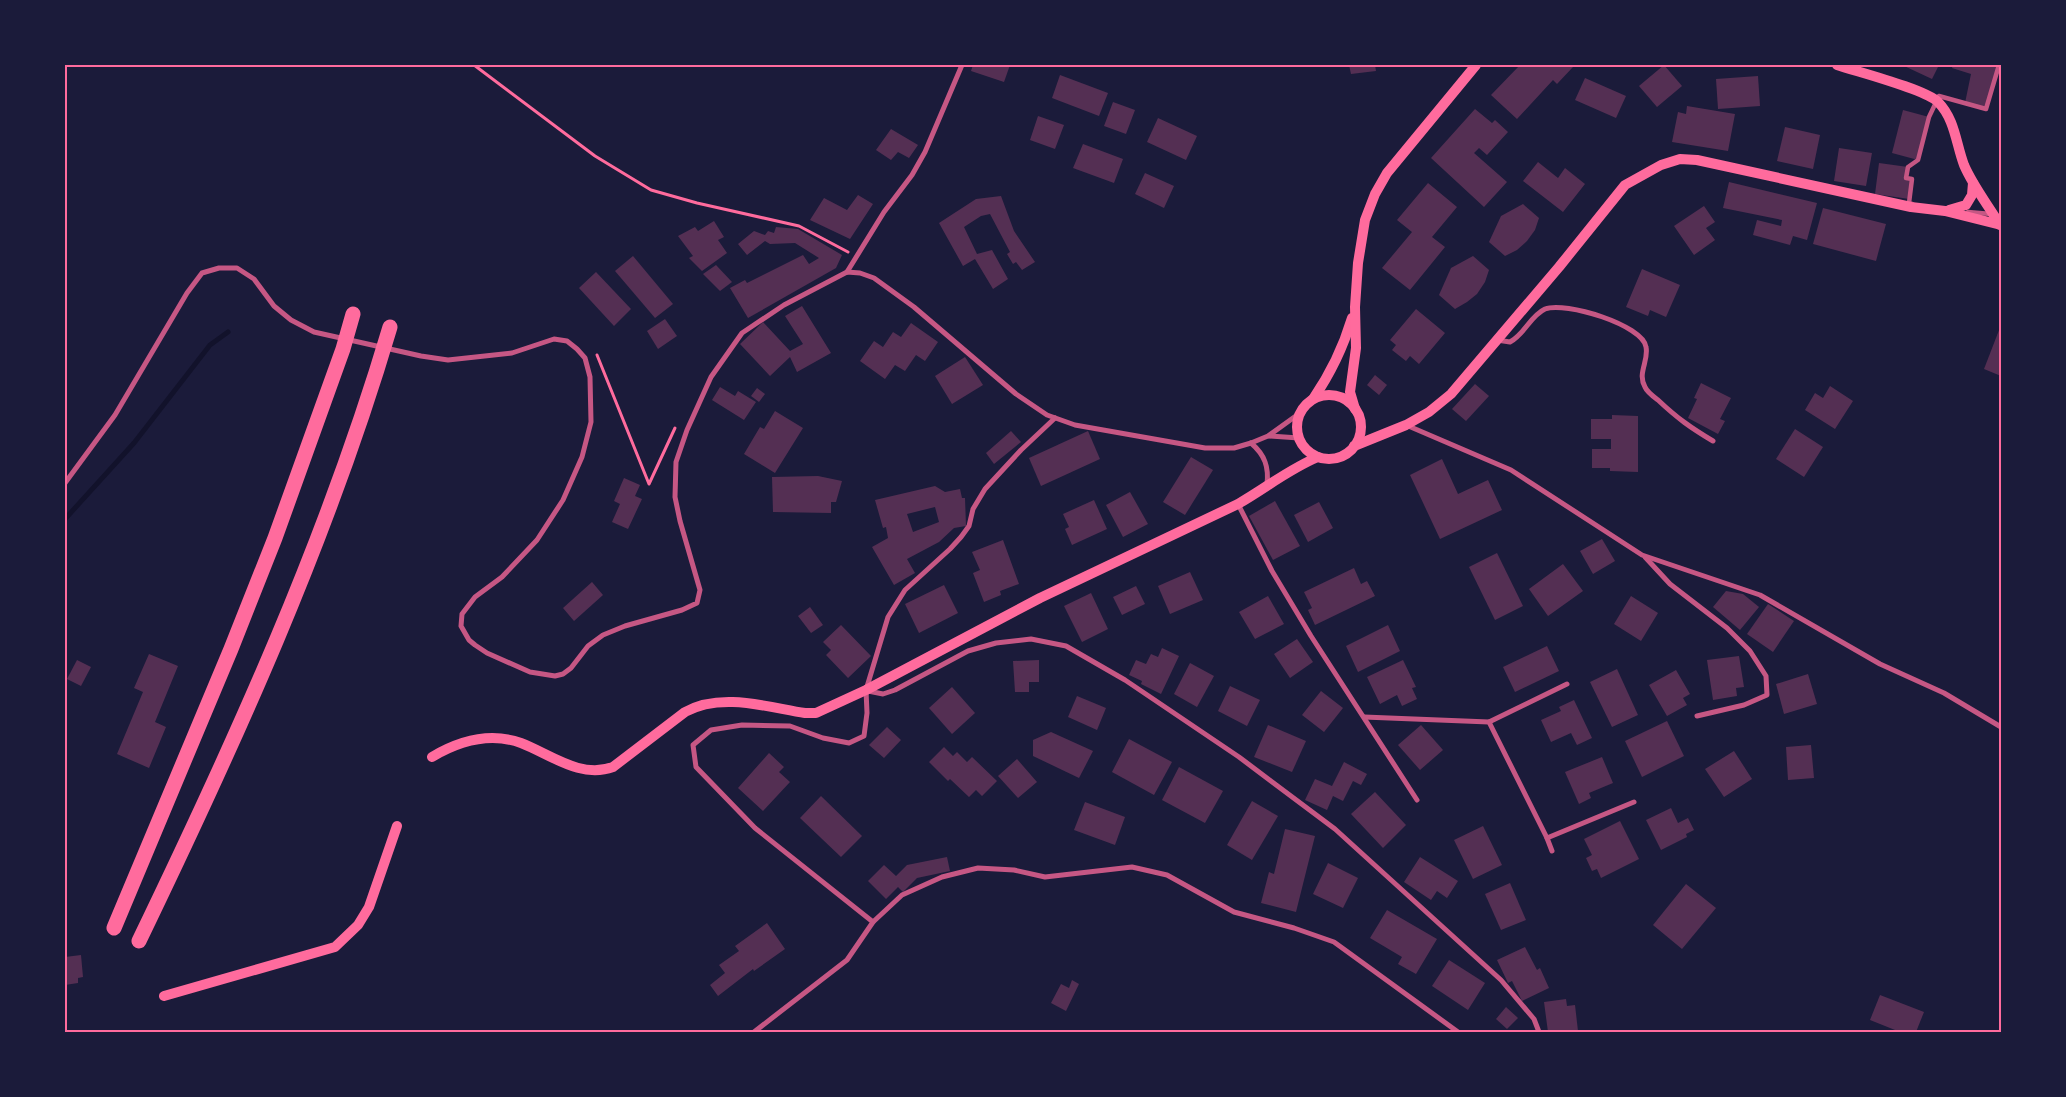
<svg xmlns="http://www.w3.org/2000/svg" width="2066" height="1097" viewBox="0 0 2066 1097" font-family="'Asap Condensed',sans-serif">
	<rect width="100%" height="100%" fill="#1b1b3a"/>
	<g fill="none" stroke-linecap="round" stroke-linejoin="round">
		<!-- stream -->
		<polyline stroke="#12122b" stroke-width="5" points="65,519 134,443 210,345 228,332"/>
	</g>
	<!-- building -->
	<g fill="#542f53" fill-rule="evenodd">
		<polygon points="973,65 1010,65 1004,82 971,71"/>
		<polygon points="1349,65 1375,65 1376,71 1351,74"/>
		<polygon points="1520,65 1570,65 1573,67 1557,84 1553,80 1517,119 1491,95"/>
		<polygon points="1664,65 1682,86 1657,107 1639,86"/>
		<polygon points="1902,65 1939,65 1932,79"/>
		<polygon points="1953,65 1999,65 1986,109 1965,103 1971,74 1952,68"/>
		<polygon points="1060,75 1108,93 1099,116 1052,98"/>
		<polygon points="1758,76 1760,106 1718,109 1716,79"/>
		<polygon points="1585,78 1626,96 1616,118 1575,100"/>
		<polygon points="1113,102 1135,110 1126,134 1104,126"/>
		<polygon points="1687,106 1735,114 1728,151 1672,142 1678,112 1686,114"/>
		<polygon points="1475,109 1492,123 1495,120 1508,132 1487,155 1479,148 1474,153 1507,182 1484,207 1431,158"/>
		<polygon points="1903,110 1929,117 1918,160 1892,153"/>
		<polygon points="1038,116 1064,125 1055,149 1030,140"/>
		<polygon points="1158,118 1197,136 1186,160 1147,142"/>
		<polygon points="1785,127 1820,135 1813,169 1777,161"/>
		<polygon points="891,129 918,145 909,158 898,152 891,160 876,150"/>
		<polygon points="1083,144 1123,159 1114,183 1073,168"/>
		<polygon points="1839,148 1872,153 1866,186 1834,181"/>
		<polygon points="1538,162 1558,178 1565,168 1585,184 1563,212 1523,181"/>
		<polygon points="1879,163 1908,167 1906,178 1912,179 1909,199 1875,194"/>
		<polygon points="1145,173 1174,186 1164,208 1135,194"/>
		<polygon points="1729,182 1817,203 1807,240 1793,236 1790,245 1753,235 1757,220 1781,226 1782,220 1723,208"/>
		<polygon points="1428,183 1457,207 1432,237 1445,247 1410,290 1382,268 1412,232 1397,220"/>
		<polygon points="858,195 873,204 850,239 810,220 824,198 847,210"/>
		<polygon points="1001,196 1014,231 1035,262 1022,270 1016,262 1013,264 1007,254 1010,252 990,214 981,216 964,227 977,254 992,250 1008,279 993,289 975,259 963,266 939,223 976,199"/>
		<polygon points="1523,204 1539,218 1535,230 1527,241 1517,250 1505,256 1489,242 1501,216"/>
		<polygon points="1704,206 1715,222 1706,228 1715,240 1694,255 1674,226"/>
		<polygon points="1823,208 1886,224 1876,261 1813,244"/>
		<polygon points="714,221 724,237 718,240 727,253 702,271 689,258 693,256 678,236 695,227 698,231"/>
		<polygon points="776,227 798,229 842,255 836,268 748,318 730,288 745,280 747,283 803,255 809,264 819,258 795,243 770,244 765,241 747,255 738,244 754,231 765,235 768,231 774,233"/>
		<polygon points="633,256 673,304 655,318 615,271"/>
		<polygon points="1473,256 1489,270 1485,282 1477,294 1467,302 1455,309 1439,295 1451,268"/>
		<polygon points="716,265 732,282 720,291 703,274"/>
		<polygon points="1642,269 1680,285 1666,317 1650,310 1648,316 1626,307"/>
		<polygon points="596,272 631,309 614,326 579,288"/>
		<polygon points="802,306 831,353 797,372 790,357 770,376 740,344 763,322 790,351 803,344 785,316"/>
		<polygon points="1416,309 1445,333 1419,364 1410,356 1406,361 1392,350 1396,345 1390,340"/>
		<polygon points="665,319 677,336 658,349 647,331"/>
		<polygon points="911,323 938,342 925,361 916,355 905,371 895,365 885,379 860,361 874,341 883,347 893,332 901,337"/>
		<polygon points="2001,325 2001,376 1984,369"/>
		<polygon points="965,357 983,385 952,404 935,376"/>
		<polygon points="1375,375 1387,385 1379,395 1367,385"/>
		<polygon points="1701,383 1731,398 1720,419 1725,421 1718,434 1688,418 1697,399 1694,398"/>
		<polygon points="1475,384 1489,396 1466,421 1452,409"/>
		<polygon points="1830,386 1853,401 1835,429 1805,410 1815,393 1823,398"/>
		<polygon points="720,387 735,396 738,391 756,402 744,420 712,400"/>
		<polygon points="757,388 765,394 759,402 751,396"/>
		<polygon points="775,411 803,428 775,473 744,454 760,427 764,429"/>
		<polygon points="1612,415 1638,416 1638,472 1610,471 1610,468 1592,468 1592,449 1611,449 1611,439 1591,439 1591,419 1612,419"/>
		<polygon points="1795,429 1823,447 1804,477 1776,459"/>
		<polygon points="1011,431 1021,442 994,464 986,453"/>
		<polygon points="1088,431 1100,459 1041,486 1029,458"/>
		<polygon points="1191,457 1213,470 1185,515 1163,502"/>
		<polygon points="1442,459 1458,494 1488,480 1502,510 1440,539 1410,475"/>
		<polygon points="818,476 842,481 836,502 831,502 831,513 773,512 772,477"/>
		<polygon points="624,478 640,485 635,496 642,499 628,529 612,522 620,504 614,501"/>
		<path d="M 935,486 L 945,492 L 960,489 L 962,498 L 965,498 L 966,526 L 954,528 L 939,542 L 907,559 L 915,573 L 894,585 L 872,547 L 888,538 L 886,527 L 883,528 L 875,500 ZM 935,507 L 939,522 L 913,532 L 907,514 Z"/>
		<polygon points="1130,492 1148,524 1123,537 1106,505"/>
		<polygon points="1094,500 1107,529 1072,545 1065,529 1069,527 1063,514"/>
		<polygon points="1275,501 1300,546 1273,560 1249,516"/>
		<polygon points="1319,502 1333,528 1308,542 1294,515"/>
		<polygon points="1602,539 1615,561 1593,574 1580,551"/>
		<polygon points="1003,540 1019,584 1000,591 1001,595 984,602 973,573 980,570 972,552"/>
		<polygon points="1497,553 1523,606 1495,620 1469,567"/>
		<polygon points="1563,564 1583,591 1548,616 1529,589"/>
		<polygon points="1354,568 1361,584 1367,581 1375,596 1315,625 1308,610 1312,608 1304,592"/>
		<polygon points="1190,572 1203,600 1170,614 1158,586"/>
		<polygon points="592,582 603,595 574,621 563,608"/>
		<polygon points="944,585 958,613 919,633 905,604"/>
		<polygon points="1136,586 1145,604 1122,615 1113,597"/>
		<polygon points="1726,591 1743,594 1759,607 1740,630 1713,607"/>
		<polygon points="1091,593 1108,629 1082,642 1064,606"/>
		<polygon points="1268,596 1284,624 1255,639 1239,612"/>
		<polygon points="1631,596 1658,613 1641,641 1614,624"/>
		<polygon points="1768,604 1794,621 1773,652 1747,634"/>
		<polygon points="810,607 823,625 811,633 798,616"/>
		<polygon points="841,625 871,656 848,678 826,655 831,650 823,642"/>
		<polygon points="1388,625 1400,651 1358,672 1346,646"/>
		<polygon points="1297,639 1313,662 1290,678 1274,654"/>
		<polygon points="1547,646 1559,671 1515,692 1503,667"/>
		<polygon points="1162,648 1179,656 1161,694 1141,684 1142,681 1129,675 1136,660 1146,664 1151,654 1158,657"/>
		<polygon points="149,654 178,666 155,722 166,727 149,768 117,754 143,692 134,688"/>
		<polygon points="1739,656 1744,687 1736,688 1737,696 1713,700 1707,660"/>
		<polygon points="77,660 91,667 81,686 67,679"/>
		<polygon points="1039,660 1039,682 1029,682 1029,692 1015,692 1013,661"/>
		<polygon points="1403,660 1416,687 1412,688 1417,699 1402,706 1397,695 1380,704 1367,677"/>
		<polygon points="1190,663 1214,676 1197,707 1174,694"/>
		<polygon points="1617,669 1638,715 1612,727 1590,682"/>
		<polygon points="1676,670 1690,694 1683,698 1687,705 1667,716 1649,685"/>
		<polygon points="1808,674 1817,704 1784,714 1776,684"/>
		<polygon points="1230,686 1260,700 1247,726 1218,711"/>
		<polygon points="952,687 975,713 952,734 929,708"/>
		<polygon points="1321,691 1343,708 1324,732 1302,715"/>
		<polygon points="1077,696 1106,708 1097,730 1068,717"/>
		<polygon points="1574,700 1592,738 1577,745 1571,733 1551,742 1541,720 1561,711 1559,707"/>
		<polygon points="1667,721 1684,756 1642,777 1625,741"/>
		<polygon points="1268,725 1306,741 1292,772 1254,757"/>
		<polygon points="1421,725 1443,750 1420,770 1398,745"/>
		<polygon points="887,727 901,740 884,758 869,745"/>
		<polygon points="1051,732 1093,751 1079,778 1033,756 1033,740"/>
		<polygon points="1129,739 1172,762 1154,795 1112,772"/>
		<polygon points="1811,745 1814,778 1788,780 1786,747"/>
		<polygon points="944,747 953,756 957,752 967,762 972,757 997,781 982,796 976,790 969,797 950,779 948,781 929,762"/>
		<polygon points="1734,751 1752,779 1724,797 1705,769"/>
		<polygon points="769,753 784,767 779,772 790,782 763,811 738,788"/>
		<polygon points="1602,757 1613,783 1589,793 1591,798 1579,804 1565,772"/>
		<polygon points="1017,759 1037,782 1018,798 998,776"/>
		<polygon points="1344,762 1367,774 1361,785 1353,781 1343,801 1333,796 1327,810 1305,800 1315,779 1332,786"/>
		<polygon points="1179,767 1223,791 1205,823 1162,800"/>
		<polygon points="1375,792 1406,825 1383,848 1351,814"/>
		<polygon points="821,796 862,836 841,857 800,818"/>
		<polygon points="1252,801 1278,816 1252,860 1227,845"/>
		<polygon points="1085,802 1125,817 1115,845 1074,830"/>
		<polygon points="1671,808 1678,823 1688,818 1694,830 1686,834 1687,837 1661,850 1646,820"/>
		<polygon points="1620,821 1639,859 1601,878 1597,869 1592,871 1586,858 1592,855 1584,839"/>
		<polygon points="1483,826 1502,865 1473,879 1454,840"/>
		<polygon points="1285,829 1315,836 1296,912 1261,903 1269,872 1274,874"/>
		<polygon points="947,857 950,871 917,878 903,892 898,887 886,899 868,881 884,865 896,876 907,865"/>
		<polygon points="1420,857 1458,881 1447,898 1437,891 1431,900 1404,882"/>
		<polygon points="1328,863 1358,878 1343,908 1313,894"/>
		<polygon points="1510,883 1526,920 1501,930 1485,894"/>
		<polygon points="1686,884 1716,908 1682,949 1653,925"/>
		<polygon points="1387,910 1437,939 1416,974 1398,964 1402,957 1370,938"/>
		<polygon points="767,923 785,949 754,971 753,969 718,996 710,985 725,973 719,965 739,951 735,946"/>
		<polygon points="1525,947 1537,970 1540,968 1549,988 1522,1001 1512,981 1508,983 1497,960"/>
		<polygon points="81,955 83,977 78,978 78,983 65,985 65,957"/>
		<polygon points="1449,960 1485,983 1468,1010 1432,986"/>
		<polygon points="1072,980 1079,984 1066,1011 1051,1003 1061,984 1069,988"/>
		<polygon points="1880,995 1924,1012 1916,1032 1900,1032 1870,1020"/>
		<polygon points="1566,999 1567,1006 1575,1005 1578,1031 1548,1032 1544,1002"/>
		<polygon points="1506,1007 1518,1018 1507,1029 1496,1019"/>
	</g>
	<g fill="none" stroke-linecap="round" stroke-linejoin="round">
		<!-- path -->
		<g stroke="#ff6b9d" stroke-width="3">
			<polyline points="474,65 595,156 651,190 697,203 799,226 848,252"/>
			<polyline points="597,355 649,484 675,428"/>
		</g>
		<!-- pedestrian -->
		<g stroke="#c65784" stroke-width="4.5">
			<polyline points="1912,204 1909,203 1912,179 1906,178 1908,167 1918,160 1929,117 1939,96 1986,109 1999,65"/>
			<polyline points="1968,212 1991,214"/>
		</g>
		<!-- minor -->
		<g stroke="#c65784" stroke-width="5">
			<polyline points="847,272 884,212 912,175 925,152 962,65"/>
			<path d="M 1497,340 L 1510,342 C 1525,334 1530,316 1545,309 C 1565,301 1643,325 1646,347 C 1649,361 1637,373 1645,387 C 1647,392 1654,397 1658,400 C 1677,418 1691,428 1713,441"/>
			<polyline points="1406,425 1511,470 1642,555 1760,595 1880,664 1944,693 2001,727"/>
			<polyline points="1269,436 1299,438"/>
			<path d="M 1251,443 C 1265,455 1269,467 1267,485"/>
			<polyline points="65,483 115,415 187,293 202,273 219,268 237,268 254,279 274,306 291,320 314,332 421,356 448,360 512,353 554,339 567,341 577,349 585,358 590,377 591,422 582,457 563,500 537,540 502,577 475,597 462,614 461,626 469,640 475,645 487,653 530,672 555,676 563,674 571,668 588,646 603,635 625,626 682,610 697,603 700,590 680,521 675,497 676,462 687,430 711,377 742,333 784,305 847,272 860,273 874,278 914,307 1016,394 1047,415 1075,425 1205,448 1234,448 1251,443 1268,436 1300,413"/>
			<polyline points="1238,504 1272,571 1311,636 1417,800"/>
			<polyline points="1645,557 1670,584 1727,628 1750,651 1766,676 1767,695 1744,705 1697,716"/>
			<polyline points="868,691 883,694 895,690 968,651 996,643 1031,639 1066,646 1125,680 1239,757 1335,829 1501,980 1534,1019 1539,1032"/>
			<polyline points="1364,717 1489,722 1547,838 1552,851"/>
			<polyline points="1489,722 1567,684"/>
			<polyline points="1547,838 1634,802"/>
			<polyline points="873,922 902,895 942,877 978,868 1014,870 1045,877 1132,867 1167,875 1234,912 1294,928 1334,942 1458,1032"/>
			<polyline points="754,1032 847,960 873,922 755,828 696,767 693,745 711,730 742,725 790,726 823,738 849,743 864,736 867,713 866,690 888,617 905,590 950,549 961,537 969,526 973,509 985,489 1021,450 1055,418"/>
		</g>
		<!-- secondary -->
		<g stroke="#ff6b9d" stroke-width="10">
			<path d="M 1837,65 C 1858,72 1925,89 1938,102 C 1955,119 1956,144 1964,165 C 1973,186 1988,205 2000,225"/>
			<polyline points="1949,210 1966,205 1972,195 1973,183"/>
			<circle cx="1329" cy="427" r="32"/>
			<path d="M 1313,399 C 1331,373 1343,348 1352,318"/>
			<polyline points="1355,409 1350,392 1356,348 1355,307 1358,263 1365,220 1375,194 1387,173 1476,65"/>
			<polyline points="1354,446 1406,425 1429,412 1451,394 1559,267 1625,185 1661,165 1680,159 1697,160 1911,207 1945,211 2001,225"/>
			<path d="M 432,757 C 459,741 490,732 521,743 C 550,754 580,779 613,767 L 685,712 C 721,692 767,707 805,713 L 816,713 L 866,690 L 1040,598 L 1238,504 C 1266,488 1289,469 1318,457"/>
			<polyline points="164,996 335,947 358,925 369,907 397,826"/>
		</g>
		<!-- motorway -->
		<g stroke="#ff6b9d" stroke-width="15">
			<polyline points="114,928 231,649 275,538 343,349 353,314"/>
			<path d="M 139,941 C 235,742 327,540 390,327"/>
		</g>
	</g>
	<!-- border -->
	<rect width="2066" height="1097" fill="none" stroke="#1b1b3a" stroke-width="132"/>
	<rect x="66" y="66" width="1934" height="965" fill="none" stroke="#ff6b9d" stroke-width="2"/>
</svg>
